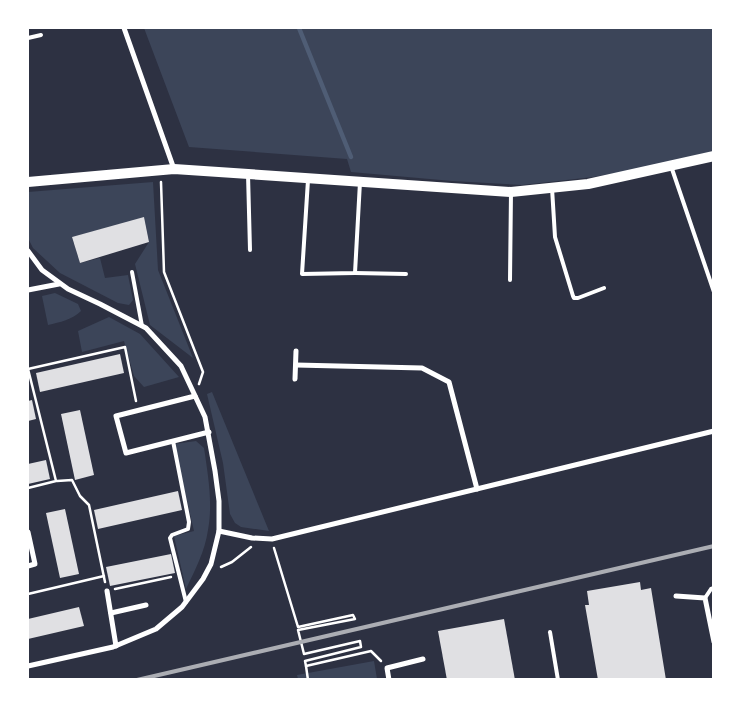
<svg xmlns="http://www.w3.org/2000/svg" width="741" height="707" viewBox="0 0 741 707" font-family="Raleway,sans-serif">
	<rect width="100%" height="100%" fill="#2d3142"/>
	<!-- green -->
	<g fill="#3c4559">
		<polygon points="144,28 713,28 713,151 639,169 593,177 522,185 452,181 351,172 347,159 189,147"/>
		<polygon points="153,182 158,270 193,358 150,325 135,264 149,242 144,218 72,237 80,263 100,258 105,278 128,275 133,300 129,305 118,303 60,273 33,248 28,238 28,192"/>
		<path d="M 55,293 L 78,304 L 81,311 C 72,320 60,322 48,325 L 42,296 Z"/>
		<polygon points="109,317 140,334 179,377 144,387 134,376 124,341 82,352 78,331"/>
		<polygon points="212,392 269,531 241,527 235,523 230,514 223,463 207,394"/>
		<path d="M 196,441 L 204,448 C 208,475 213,503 208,530 C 205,551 195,570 186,589 L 174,536 L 194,531 L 174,444 Z"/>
		<polygon points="374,661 377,679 298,679 297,675"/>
	</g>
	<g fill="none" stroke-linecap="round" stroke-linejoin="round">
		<!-- stream -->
		<polyline stroke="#4f5d75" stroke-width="4.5" points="299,28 351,157"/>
	</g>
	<!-- building -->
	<g fill="#e0e0e3">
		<polygon points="144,217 149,242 80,263 72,237"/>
		<polygon points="120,354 124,373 40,392 36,373"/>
		<polygon points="32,400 36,419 28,421 28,401"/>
		<polygon points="80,410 94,475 75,480 61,414"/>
		<polygon points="46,460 50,479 28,484 28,464"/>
		<polygon points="178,491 182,510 98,529 94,510"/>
		<polygon points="65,509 79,574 60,578 46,513"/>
		<polygon points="171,554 175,573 110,586 106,567"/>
		<polygon points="640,582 641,590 651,588 666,680 598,680 585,605 589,605 587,591"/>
		<polygon points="79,607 84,626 28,639 28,619"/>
		<polygon points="504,619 515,680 447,680 438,631"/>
	</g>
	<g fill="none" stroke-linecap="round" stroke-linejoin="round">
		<!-- path -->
		<g stroke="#fff" stroke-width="2.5">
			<polyline points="161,182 164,272 203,372 199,384"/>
			<polyline points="57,481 72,480 80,496 89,505 105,582"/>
			<polyline points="28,488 56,481 28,369 125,347 136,401"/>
			<polyline points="274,548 298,627 353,615 355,619 298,630 304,654 360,641 361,647 305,661 306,666 371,651 381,661"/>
			<polyline points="221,567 232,562 251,547"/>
			<polyline points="115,589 171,577"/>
			<polyline points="28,594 104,576"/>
			<polyline points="306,666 308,680"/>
		</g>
		<!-- service -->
		<g stroke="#fff" stroke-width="4">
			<polyline points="28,38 41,35"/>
			<polyline points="671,166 714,292"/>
			<polyline points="248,174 250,250"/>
			<polyline points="308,180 302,274 355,273 360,182"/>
			<polyline points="552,188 555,237 573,296 574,298 578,298 604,288"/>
			<polyline points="132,272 142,326"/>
			<polyline points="355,273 406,274"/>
			<polyline points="510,280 511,192"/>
			<polyline points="173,441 189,522 188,529 172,535 170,538 186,602"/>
			<polyline points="705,598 711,589 714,588"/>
			<polyline points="550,632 558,680"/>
		</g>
		<!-- minor -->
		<g stroke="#fff" stroke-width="5">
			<polyline points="124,28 174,169"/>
			<polyline points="28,251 42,270 68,289 100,304 146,328 181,366 205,417 215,471 219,501 219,531 211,564 203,579 182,607 156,629 113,647 28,666"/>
			<polyline points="28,290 59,284"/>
			<polyline points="296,365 422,368 449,382 477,489"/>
			<polyline points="295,379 296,351"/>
			<polyline points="195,396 116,416 126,453 209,432"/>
			<polyline points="219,531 252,538 272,539 714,431"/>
			<polyline points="28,532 35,564 28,566"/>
			<polyline points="107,591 116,646"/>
			<polyline points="676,596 705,598 714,642"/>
			<polyline points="111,613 146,605"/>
			<polyline points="389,680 387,668 423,659"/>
		</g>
		<!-- secondary -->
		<polyline stroke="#fff" stroke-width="10" points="28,182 174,169 511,192 588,184 714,156"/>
		<!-- rail -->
		<polyline stroke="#abadb3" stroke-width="4" points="137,680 714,546"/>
	</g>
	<!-- border -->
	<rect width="741" height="707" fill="none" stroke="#ffffff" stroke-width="58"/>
</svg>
